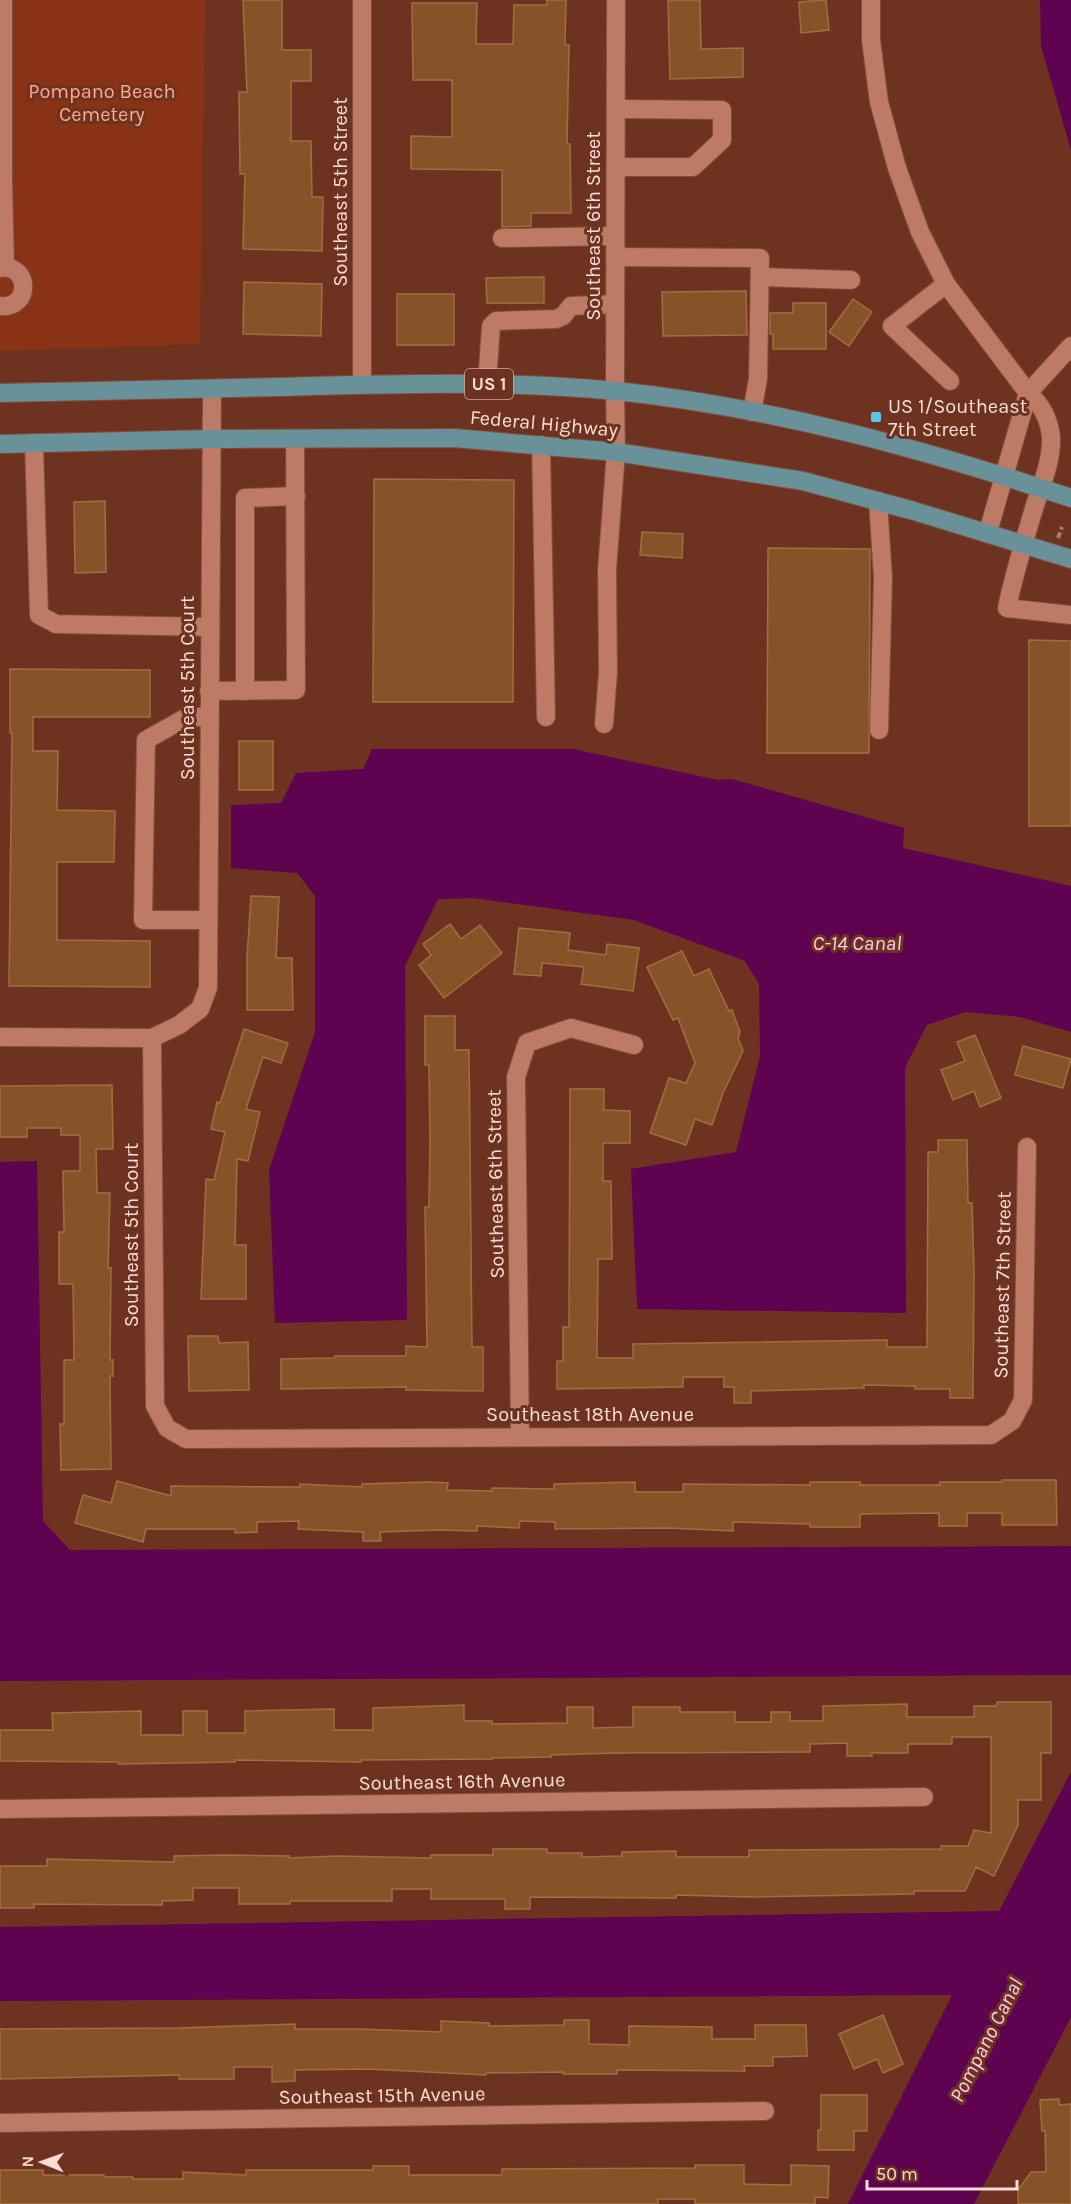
<svg xmlns="http://www.w3.org/2000/svg" width="1071" height="2204" viewBox="0 0 1071 2204" font-family="Karla,sans-serif">
	<rect width="100%" height="100%" fill="#6e3320"/>
	<!-- green -->
	<polygon fill="#8a3215" points="0,0 205,0 200,344 0,351"/>
	<!-- water -->
	<g fill="#5f024f">
		<polygon points="1040,0 1071,0 1071,150 1041,46"/>
		<polygon points="372,749 573,749 718,780 732,779 904,828 903,848 1071,886 1071,1032 1020,1017 966,1012 927,1025 905,1067 906,1313 637,1309 631,1169 736,1152 760,1056 759,984 745,961 634,920 473,898 438,899 405,966 407,1320 275,1323 269,1170 315,1032 315,896 297,873 231,868 231,805 281,803 296,773 363,769"/>
		<polygon points="37,1161 43,1521 70,1550 1071,1546 1071,1675 0,1681 0,1162"/>
		<polygon points="1071,1772 1071,2017 974,2204 848,2204 952,1995 0,2001 0,1927 999,1911"/>
	</g>
	<!-- building -->
	<g fill="#865227" stroke="#a36d42" stroke-width="1.5">
		<polygon points="243,0 282,0 282,50 311,50 311,81 291,81 291,141 311,141 312,197 323,197 322,251 243,249 245,174 240,174 239,92 247,92"/>
		<polygon points="547,0 566,0 565,45 569,45 567,144 570,144 571,213 531,213 531,226 502,227 502,170 411,169 411,136 452,137 452,80 413,80 412,3 477,3 476,44 513,44 514,5 547,5"/>
		<polygon points="668,0 700,0 701,49 743,48 743,77 670,79"/>
		<polygon points="826,0 829,30 801,33 799,2"/>
		<polygon points="544,277 544,303 487,303 486,278"/>
		<polygon points="244,282 322,284 321,336 243,334"/>
		<polygon points="746,291 747,335 663,336 662,292"/>
		<rect x="397" y="294" width="57" height="51"/>
		<polygon points="853,299 872,312 849,346 829,332"/>
		<polygon points="793,303 826,303 826,349 773,349 773,334 770,334 770,313 793,313"/>
		<polygon points="374,479 514,480 513,702 373,702"/>
		<polygon points="105,501 106,572 75,573 74,502"/>
		<polygon points="642,532 683,534 682,558 640,555"/>
		<polygon points="768,548 870,549 869,753 767,753"/>
		<polygon points="1029,640 1071,641 1071,826 1029,826"/>
		<polygon points="10,669 150,670 150,717 33,717 33,751 58,751 57,810 115,811 114,862 57,862 57,940 150,941 150,987 9,986 12,733 10,733"/>
		<rect x="239" y="741" width="34" height="49"/>
		<polygon points="251,896 279,897 276,958 292,958 293,1010 247,1010 247,958"/>
		<polygon points="450,924 461,939 480,925 502,953 444,998 419,965 431,955 423,944"/>
		<polygon points="519,928 570,933 568,950 606,955 607,944 639,948 633,991 581,984 584,967 542,963 541,976 514,974"/>
		<polygon points="682,951 694,976 709,969 729,1011 732,1010 740,1032 738,1038 743,1051 723,1093 712,1125 695,1119 686,1145 650,1133 669,1078 686,1083 695,1063 678,1018 673,1020 647,967"/>
		<polygon points="425,1016 455,1016 455,1050 469,1050 472,1347 483,1347 483,1391 406,1390 406,1387 281,1389 281,1359 335,1358 335,1356 406,1356 406,1346 427,1347 425,1207 429,1207 430,1141 429,1065 425,1065"/>
		<polygon points="244,1029 288,1043 281,1063 263,1057 246,1109 260,1112 248,1161 237,1159 235,1245 246,1245 246,1299 201,1299 206,1179 214,1180 225,1132 211,1129 217,1102 220,1103"/>
		<polygon points="975,1035 1001,1098 980,1107 974,1091 953,1100 941,1070 965,1061 957,1042"/>
		<polygon points="1023,1046 1071,1059 1063,1088 1015,1075"/>
		<polygon points="112,1085 113,1149 96,1149 97,1193 110,1193 108,1268 111,1268 110,1360 113,1360 113,1376 110,1376 111,1469 61,1470 60,1424 64,1424 64,1360 74,1360 73,1284 59,1284 59,1232 64,1232 63,1171 80,1171 80,1135 61,1135 61,1128 27,1128 27,1137 0,1137 0,1086"/>
		<polygon points="570,1089 604,1089 604,1110 630,1111 630,1143 603,1143 603,1181 611,1181 612,1259 598,1259 597,1358 633,1358 633,1344 887,1340 887,1347 927,1347 928,1152 938,1152 938,1140 967,1140 968,1203 972,1203 974,1271 973,1398 950,1398 950,1389 915,1389 915,1386 864,1385 864,1388 751,1391 751,1403 734,1403 734,1387 724,1387 724,1377 683,1377 683,1387 557,1389 557,1361 563,1361 563,1327 569,1327"/>
		<polygon points="188,1336 218,1336 219,1343 248,1342 249,1390 189,1391"/>
		<polygon points="1002,1480 1056,1480 1057,1525 1002,1525 1002,1513 967,1513 967,1526 939,1526 939,1513 860,1514 860,1527 810,1527 810,1524 733,1522 733,1531 670,1528 555,1529 555,1522 520,1521 519,1528 477,1526 477,1531 439,1530 380,1532 381,1541 363,1541 363,1532 298,1529 299,1521 257,1522 257,1532 235,1533 235,1529 146,1529 143,1542 75,1523 83,1495 111,1503 117,1481 171,1496 171,1486 300,1487 300,1484 362,1487 362,1484 428,1482 448,1483 447,1490 492,1491 492,1488 554,1489 554,1484 635,1482 635,1492 683,1492 683,1484 810,1485 810,1482 860,1482 860,1485 940,1485 940,1482 1002,1482"/>
		<polygon points="997,1702 1051,1702 1051,1753 1041,1753 1041,1800 1018,1800 1018,1825 994,1876 976,1867 965,1891 914,1891 914,1894 750,1897 676,1895 676,1898 530,1897 530,1909 505,1909 505,1899 431,1899 431,1889 392,1889 392,1901 290,1901 290,1904 239,1904 239,1888 193,1888 193,1900 162,1901 162,1905 34,1904 34,1908 0,1908 0,1866 47,1866 47,1859 174,1862 174,1856 225,1855 289,1856 289,1858 336,1856 431,1858 431,1855 493,1855 493,1849 547,1849 547,1853 582,1853 582,1857 622,1856 622,1852 676,1851 676,1857 749,1857 749,1850 941,1849 941,1846 968,1846 974,1830 991,1833 991,1737 952,1737 952,1744 908,1744 908,1753 872,1753 872,1756 847,1756 847,1743 810,1744 810,1752 614,1753 551,1755 551,1757 492,1758 492,1759 361,1760 361,1762 235,1760 235,1762 118,1764 118,1762 0,1761 0,1730 53,1730 52,1713 141,1711 141,1735 183,1735 183,1711 207,1711 207,1733 245,1733 245,1711 334,1709 334,1730 373,1730 373,1708 464,1705 464,1721 492,1721 492,1724 567,1723 567,1707 593,1707 593,1728 633,1727 633,1707 680,1707 680,1712 735,1712 735,1722 771,1722 771,1712 790,1712 790,1721 823,1721 823,1706 907,1704 907,1717 974,1717 974,1706 996,1706"/>
		<polygon points="883,2015 903,2064 883,2073 877,2059 854,2069 839,2034"/>
		<polygon points="564,2020 589,2020 589,2044 629,2045 629,2026 712,2027 712,2039 755,2039 755,2025 806,2025 807,2056 773,2057 773,2066 744,2066 745,2071 617,2070 617,2074 563,2074 563,2072 486,2073 486,2075 369,2069 295,2070 295,2081 272,2082 272,2067 234,2067 234,2079 179,2079 179,2075 0,2079 0,2029 178,2028 295,2024 295,2029 358,2029 441,2032 441,2021 489,2023 489,2026 564,2025"/>
		<polygon points="821,2095 867,2095 867,2131 854,2131 854,2150 818,2150 818,2130 821,2130"/>
		<polygon points="1059,2099 1059,2105 1071,2104 1071,2204 1018,2204 1018,2190 1031,2172 1046,2172 1045,2131 1042,2131 1040,2100"/>
		<polygon points="695,2165 744,2165 744,2184 791,2185 791,2165 829,2166 828,2198 815,2197 815,2204 695,2204 695,2199 658,2199 658,2204 0,2204 0,2170 43,2170 43,2175 104,2175 104,2177 133,2177 133,2179 183,2179 183,2172 246,2175 246,2170 373,2170 373,2166 409,2166 409,2175 502,2175 502,2169 695,2168"/>
	</g>
	<g fill="none" stroke-linecap="round" stroke-linejoin="round">
		<defs>
			<g id="minor">
				<polyline points="362,0 362,384"/>
				<path d="M 871,0 L 871,40 L 879,102 L 897,168 L 920,232 L 946,284 L 1028,393 C 1042,405 1049,418 1051,437 C 1052,460 1042,484 1035,505 C 1025,539 1014,573 1007,608 L 1071,615"/>
				<polyline points="616,167 693,167 722,140 722,110 616,109"/>
				<polyline points="0,180 3,180 3,0"/>
				<polyline points="3,180 5,267"/>
				<polyline points="502,238 615,236"/>
				<polyline points="615,257 760,258 758,379 752,412"/>
				<path d="M 0,268 C 30,263 32,309 0,306"/>
				<polyline points="760,277 851,280"/>
				<polyline points="946,284 892,326 950,381"/>
				<polyline points="487,384 491,326 496,321 556,319 563,316 571,306 615,304"/>
				<polyline points="34,443 39,615 56,624 210,627"/>
				<polyline points="541,445 546,717"/>
				<polyline points="878,501 883,578 879,730"/>
				<polyline points="988,532 1028,393 1071,346"/>
				<polyline points="209,691 296,690 295,439"/>
				<polyline points="245,691 245,498 296,496"/>
				<polyline points="604,724 608,672 607,570 616,452 615,391 616,0"/>
				<polyline points="208,920 143,920 146,740 187,717 209,717"/>
				<polyline points="0,1037 152,1038 179,1025 200,1009 208,988 212,389"/>
				<polyline points="152,1038 155,1406 167,1428 186,1439 991,1435 1012,1421 1023,1400 1027,1147"/>
				<polyline points="520,1437 516,1077 527,1043 571,1028 634,1045"/>
				<polyline points="0,1809 924,1797"/>
				<polyline points="0,2123 765,2111"/>
			</g>
			<g id="major">
				<path d="M 0,393 C 93,391 185,389 278,387 C 389,384 506,380 616,391 C 772,407 923,449 1071,498"/>
				<polyline points="0,444 211,439 454,438 616,452 803,481 914,511 1071,559"/>
			</g>
		</defs>
		<!-- minor casing -->
		<use href="#minor" stroke="#804e3e" stroke-width="20"/>
		<!-- major casing -->
		<use href="#major" stroke="#804e3e" stroke-width="20"/>
		<!-- path -->
		<polyline stroke="#aa7c6d" stroke-width="4" stroke-dasharray="6 3" stroke-linecap="butt" points="1058,538 1062,527"/>
		<!-- minor -->
		<use href="#minor" stroke="#bd7a65" stroke-width="18"/>
		<!-- major -->
		<use href="#major" stroke="#699199" stroke-width="18"/>
	</g>
	<!-- markers -->
	<rect fill="#5ac8e5" stroke="#6e3320" stroke-width="2" x="870" y="411" width="12" height="12" rx="3"/>
	<g text-anchor="middle" stroke-width="6" stroke-linejoin="round" paint-order="stroke">
		<!-- shield labels -->
		<rect fill="#6e3320" stroke="#d1aa9e" stroke-width="1.5" x="465" y="369" width="48" height="30" rx="4.5"/>
		<g font-size="18" font-weight="bold" fill="#fbddd4">
			<text x="489" y="390">US 1</text>
		</g>
		<!-- park labels -->
		<g font-size="20" fill="#fba990" stroke="#6e3320">
			<text x="102" y="98">Pompano Beach<tspan x="102" dy="23">Cemetery</tspan></text>
		</g>
		<!-- street labels -->
		<g font-size="20" fill="#fbddd4" stroke="#6e3320">
			<text transform="translate(340 192) rotate(-90)" y="7">Southeast 5th Street</text>
			<text transform="translate(593 226) rotate(-90)" y="7">Southeast 6th Street</text>
			<text transform="translate(544 423) rotate(5)" y="7">Federal Highway</text>
			<text transform="translate(187 688) rotate(-90)" y="7">Southeast 5th Court</text>
			<text transform="translate(495 1184) rotate(-91)" y="7">Southeast 6th Street</text>
			<text transform="translate(131 1235) rotate(-90)" y="7">Southeast 5th Court</text>
			<text transform="translate(1002 1285) rotate(-89)" y="7">Southeast 7th Street</text>
			<text x="590" y="1421">Southeast 18th Avenue</text>
			<text transform="translate(462 1781) rotate(-1)" y="7">Southeast 16th Avenue</text>
			<text transform="translate(382 2095) rotate(-1)" y="7">Southeast 15th Avenue</text>
		</g>
		<!-- poi labels -->
		<g font-size="20" fill="#fbddd4" stroke="#6e3320" text-anchor="start">
			<text x="888" y="413">US 1/Southeast<tspan x="888" dy="23">7th Street</tspan></text>
		</g>
		<!-- water labels -->
		<g font-size="21" font-style="italic" fill="#fbcbec" stroke="#6e3320">
			<text x="857" y="950">C-14 Canal</text>
			<text transform="translate(986 2040) rotate(-63)" y="7">Pompano Canal</text>
		</g>
	</g>
	<!-- north arrow -->
	<g transform="translate(42 2162) rotate(271)" stroke="#6e3320" stroke-width="4.5" paint-order="stroke">
	<path d="M0-4.5L10 22L0 15L-10 22Z" fill="#fbddd4"/>
	<text y="-9" font-size="16" font-weight="bold" text-anchor="middle" fill="#fbddd4">N</text>
	</g>
	<!-- scale -->
	<path d="M867 2180v9h150v-9" fill="none" stroke="#fbddd4" stroke-width="3"/>
	<text x="876" y="2180" font-size="18" fill="#fbddd4" stroke="#6e3320" stroke-width="4.5" paint-order="stroke">50 m</text>
</svg>
